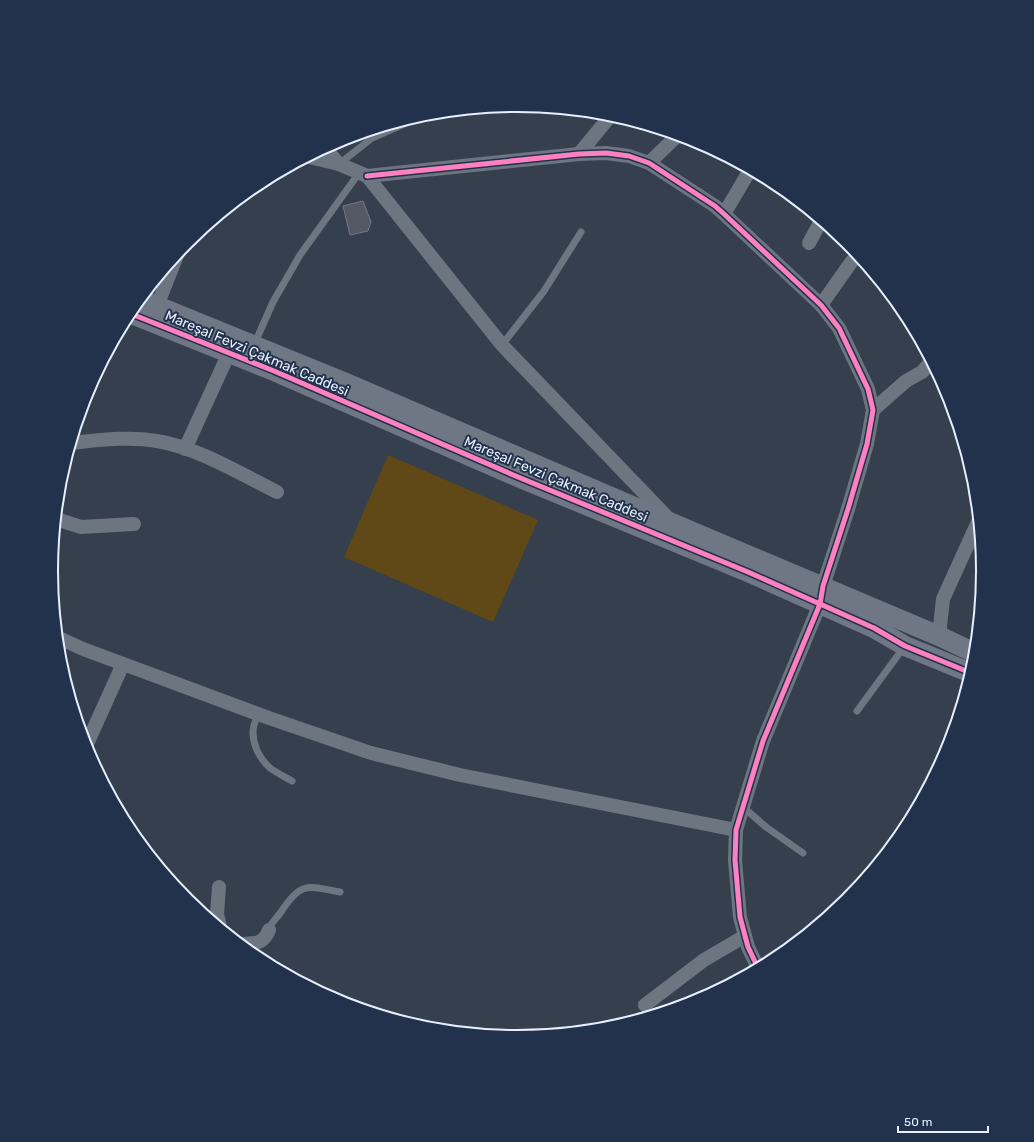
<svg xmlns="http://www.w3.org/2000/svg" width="1034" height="1142" viewBox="0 0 1034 1142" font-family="Rubik,sans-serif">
	<rect width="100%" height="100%" fill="#363f4e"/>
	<!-- green -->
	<polygon fill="#604916" points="388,455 538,520 493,622 344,557"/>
	<!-- building -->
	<polygon fill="#555966" stroke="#747886" points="363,201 371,222 368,231 350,235 343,206"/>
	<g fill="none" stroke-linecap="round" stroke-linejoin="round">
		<!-- lane -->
		<g stroke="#6d7581" stroke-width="7">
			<polyline points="339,164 372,138 402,125 418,117"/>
			<polyline points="254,345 273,302 300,255 359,173"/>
			<polyline points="502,345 544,291 581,232"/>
			<polyline points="857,711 904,647"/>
			<path d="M 259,714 C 257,717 255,721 254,725 C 250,741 259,758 270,768 C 277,773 285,777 292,781"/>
			<polyline points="743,807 766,827 803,853"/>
			<path d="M 269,930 C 271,922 277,918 281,912 C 301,881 308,886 340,892"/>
		</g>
		<!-- street -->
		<g stroke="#6d7581" stroke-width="14">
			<polyline points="325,148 339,164 367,176 502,345 668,518"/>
			<polyline points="579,154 611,115"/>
			<polyline points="309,157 339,164"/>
			<polyline points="649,163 678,135"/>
			<polyline points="367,176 579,154 606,153 629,156 649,163 715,206 724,214 821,305 839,328 868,389 873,410 867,444 848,509 823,586 820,604 763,741 736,830 735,860 740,917 748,947 758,968"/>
			<polyline points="724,214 750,170"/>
			<polyline points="809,243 821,221"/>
			<polyline points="821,305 852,261 859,257"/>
			<polyline points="157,306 178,253"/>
			<polyline points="873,410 906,381 922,372 931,362"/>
			<path d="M 71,443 C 99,440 129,436 157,441 C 196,447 241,474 277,492"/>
			<polyline points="185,449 229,353"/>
			<polyline points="56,519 81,527 134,524"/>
			<polyline points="939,636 943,599 978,522"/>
			<polyline points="57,637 83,649 269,718 371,753 460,775 736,830"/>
			<polyline points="86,746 123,664"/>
			<polyline points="219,887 217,914 220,927"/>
			<path d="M 241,944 C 255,943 263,945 269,930"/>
			<polyline points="645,1005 704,960 745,936"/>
		</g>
		<!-- secondary -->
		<g stroke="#6f7785" stroke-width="20">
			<polyline points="140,299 346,383 674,524 939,636 975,653"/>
			<polyline points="129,313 274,371 518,477 748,572 874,628 905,646 971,673"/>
		</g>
		<defs>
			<g id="cycleway">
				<polyline points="367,176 579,154 606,153 629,156 649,163 715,206 724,214 821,305 839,328 868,389 873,410 867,444 848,509 823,586 820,604 763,741 736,830 735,860 740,917 748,947 758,968"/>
				<polyline points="129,313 274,371 518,477 748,572 874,628 905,646 971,673"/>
			</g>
		</defs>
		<!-- cycleway casing -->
		<use href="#cycleway" stroke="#23324c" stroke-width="8"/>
		<!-- cycleway -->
		<use href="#cycleway" stroke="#ff80c0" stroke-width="5"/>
	</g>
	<g text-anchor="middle" stroke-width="4" stroke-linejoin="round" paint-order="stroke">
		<!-- street labels -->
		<g font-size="14" fill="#e6effd" stroke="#23324c">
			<text transform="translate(257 353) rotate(23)" y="5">Mareşal Fevzi Çakmak Caddesi</text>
			<text transform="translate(556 479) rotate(23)" y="5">Mareşal Fevzi Çakmak Caddesi</text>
		</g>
	</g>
	<!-- crop -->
	<path d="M0 0H1034V1142H0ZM58 571a459 459 0 1 1 918 0a459 459 0 1 1-918 0Z" fill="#23324c" fill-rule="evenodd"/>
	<path fill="none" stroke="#e6effd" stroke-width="2" d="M58 571a459 459 0 1 1 918 0a459 459 0 1 1-918 0Z"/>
	<!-- scale -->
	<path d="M898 1126v6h90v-6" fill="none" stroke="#e6effd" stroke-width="2"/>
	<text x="904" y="1126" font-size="12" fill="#e6effd" stroke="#23324c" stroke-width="3" paint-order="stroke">50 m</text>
</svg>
